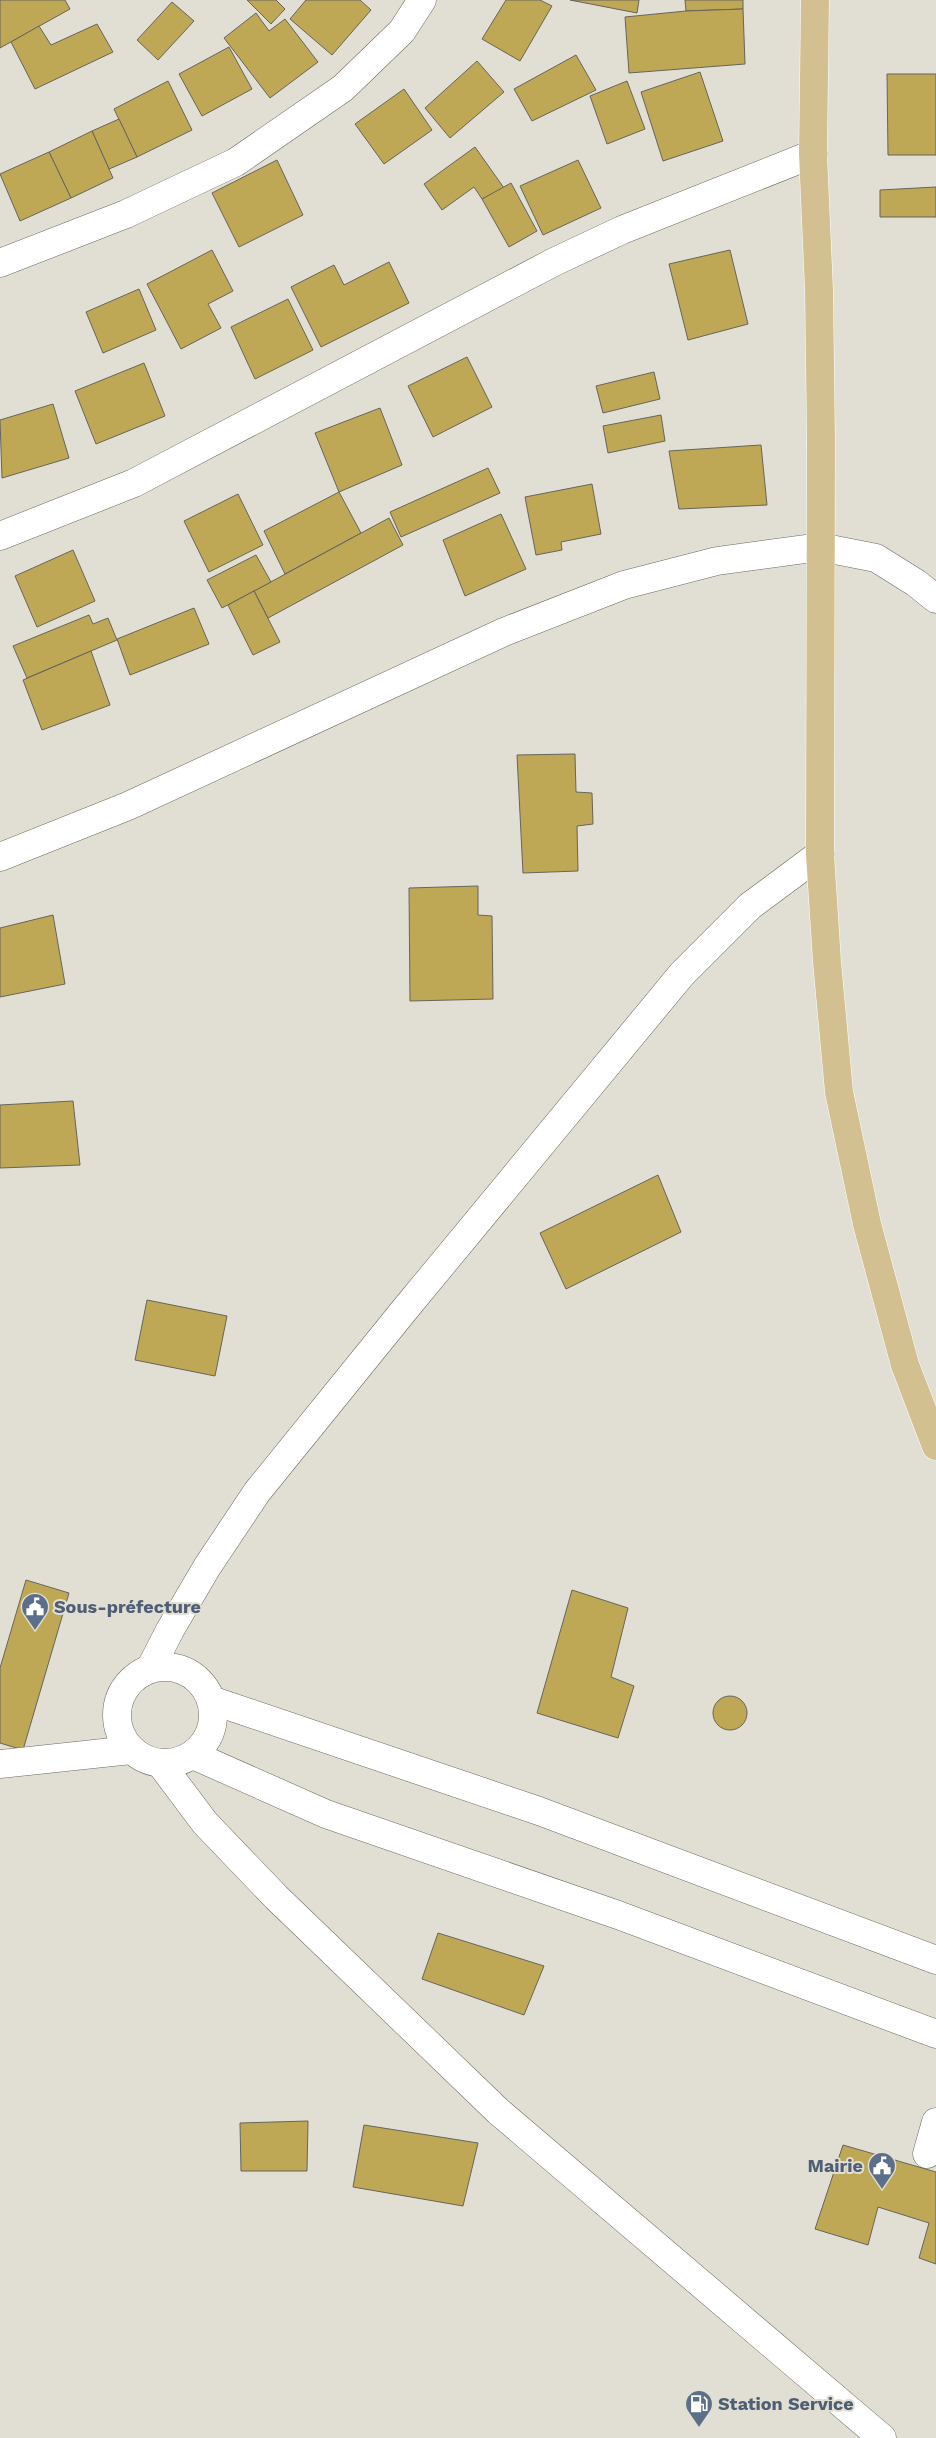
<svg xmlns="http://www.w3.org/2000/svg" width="936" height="2438" viewBox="0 0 936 2438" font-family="'Work Sans',sans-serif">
	<rect width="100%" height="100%" fill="#e1ded4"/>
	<!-- building -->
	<g fill="#bea856" stroke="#67645b">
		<polygon points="0,0 65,0 70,9 0,48"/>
		<polygon points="247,0 276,0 285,9 271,24"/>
		<polygon points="306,0 360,0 371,10 332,55 290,19"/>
		<polygon points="506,0 540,0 552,6 520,61 482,39"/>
		<polygon points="570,0 639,0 637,13"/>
		<polygon points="685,0 743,0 743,9 686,11"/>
		<polygon points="172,2 194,21 158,60 137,40"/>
		<polygon points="743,9 745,64 629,73 625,17 686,11"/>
		<polygon points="256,13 269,31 285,19 318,62 270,98 224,38"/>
		<polygon points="97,24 113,52 35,89 11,42 39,26 51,45"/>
		<polygon points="229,47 252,89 202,116 179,74"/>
		<polygon points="576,55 596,90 532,121 514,89"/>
		<polygon points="477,61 504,92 450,138 425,108"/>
		<polygon points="700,72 723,141 663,161 641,92"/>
		<polygon points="887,74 936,74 936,155 888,155"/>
		<polygon points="168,81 192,130 137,157 114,109"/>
		<polygon points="627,81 645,129 607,144 590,96"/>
		<polygon points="404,89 432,130 384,164 355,124"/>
		<polygon points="119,119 137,157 109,169 92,131"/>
		<polygon points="92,131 113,178 71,198 49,152"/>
		<polygon points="475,147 504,188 482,199 474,187 442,210 424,184"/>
		<polygon points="49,152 71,198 20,221 0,174"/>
		<polygon points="277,160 303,215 239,247 212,193"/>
		<polygon points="578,160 601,208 543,235 520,186"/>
		<polygon points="511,183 537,231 509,247 482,199"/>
		<polygon points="936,187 936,217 880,217 880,190"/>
		<polygon points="212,250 233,291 208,304 221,328 181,349 147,284"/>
		<polygon points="730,250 748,324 688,340 669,264"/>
		<polygon points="389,262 409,303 321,347 291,287 334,265 344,285"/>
		<polygon points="139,289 156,330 103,353 86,312"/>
		<polygon points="288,299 313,350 255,379 231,327"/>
		<polygon points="467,357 492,407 433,437 408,386"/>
		<polygon points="144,363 165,416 96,444 75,391"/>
		<polygon points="654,372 660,399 603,413 596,386"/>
		<polygon points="53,404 69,458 2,478 0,420"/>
		<polygon points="380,408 402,465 339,492 315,433"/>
		<polygon points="661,415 665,441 608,453 603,426"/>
		<polygon points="761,445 767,505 679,509 669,451"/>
		<polygon points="488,468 500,493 401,537 390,512"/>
		<polygon points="592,484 601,534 561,542 562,550 536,555 525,497"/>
		<polygon points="339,492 361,533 285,574 264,531"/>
		<polygon points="238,494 263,545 209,572 184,521"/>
		<polygon points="501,514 526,569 465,596 443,540"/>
		<polygon points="389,518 403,545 268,618 254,591"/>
		<polygon points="73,550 95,601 37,627 15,576"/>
		<polygon points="256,555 271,582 222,608 207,580"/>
		<polygon points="254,591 280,642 253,655 228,605"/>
		<polygon points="194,608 209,644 130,675 117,639"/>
		<polygon points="89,615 93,624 108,618 117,640 27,678 13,646"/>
		<polygon points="91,651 110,705 42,730 23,680"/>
		<polygon points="575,754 576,792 592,793 593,824 577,826 578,871 523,873 517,755"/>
		<polygon points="478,886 478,915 492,916 493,999 410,1001 409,888"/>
		<polygon points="53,915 65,984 0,997 0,928"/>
		<polygon points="73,1101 80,1165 0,1168 0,1105"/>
		<polygon points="658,1175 681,1232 566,1289 540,1233"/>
		<polygon points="147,1300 227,1316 215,1376 135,1360"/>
		<polygon points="26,1580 69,1593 23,1750 0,1743 0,1668"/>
		<polygon points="572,1590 628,1608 611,1677 634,1686 618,1738 537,1713"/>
		<circle cx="730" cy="1713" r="17"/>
		<polygon points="438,1933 544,1966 524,2015 422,1979"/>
		<polygon points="308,2121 307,2171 241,2171 240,2123"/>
		<polygon points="364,2125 478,2143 463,2206 353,2187"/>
		<polygon points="843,2145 936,2172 936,2264 919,2258 929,2223 878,2207 868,2245 815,2229"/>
	</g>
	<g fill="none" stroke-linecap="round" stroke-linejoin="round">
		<defs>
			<g id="minor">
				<polyline points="0,263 126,214 236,162 343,88 402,31 422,0"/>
				<polyline points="0,536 134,483 554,262 622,230 813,154"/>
				<polyline points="0,857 128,806 504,632 624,585 717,561 820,547 876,558 916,583 936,599"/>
				<circle cx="165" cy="1715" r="48"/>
				<polyline points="150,1669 170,1630 207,1567 257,1492 406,1308 682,974 750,906 820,854"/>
				<polyline points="211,1700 539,1811 936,1960"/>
				<polyline points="193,1755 326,1814 618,1915 936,2034"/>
				<polyline points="160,1763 205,1823 276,1897 498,2111 882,2438"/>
				<polyline points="0,1764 131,1750"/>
				<polyline points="927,2154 936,2122"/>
			</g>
			<polyline id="major" points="815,0 813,154 819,290 821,439 820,854 827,962 839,1092 867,1224 905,1365 936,1446"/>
		</defs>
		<!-- minor casing -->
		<use href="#minor" stroke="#6c6a60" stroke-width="29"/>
		<!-- major casing -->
		<use href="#major" stroke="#fff" stroke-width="29"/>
		<!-- minor -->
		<use href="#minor" stroke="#fff" stroke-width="28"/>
		<!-- major -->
		<use href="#major" stroke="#d3c091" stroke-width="28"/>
	</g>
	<!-- icons -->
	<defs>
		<symbol id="civic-pin" viewBox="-11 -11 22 30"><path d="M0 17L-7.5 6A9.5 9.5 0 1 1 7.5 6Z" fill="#5c6f8a" stroke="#e1ded4"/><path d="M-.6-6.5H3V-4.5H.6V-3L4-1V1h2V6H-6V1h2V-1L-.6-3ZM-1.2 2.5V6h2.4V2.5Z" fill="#fff"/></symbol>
		<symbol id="fuel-pin" viewBox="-11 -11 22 30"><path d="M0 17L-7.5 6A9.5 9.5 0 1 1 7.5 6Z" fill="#5c6f8a" stroke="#e1ded4"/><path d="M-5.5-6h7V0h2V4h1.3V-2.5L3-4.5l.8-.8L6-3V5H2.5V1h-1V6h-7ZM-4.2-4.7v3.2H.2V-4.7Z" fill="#fff"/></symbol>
	</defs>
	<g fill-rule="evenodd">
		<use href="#civic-pin" x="19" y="1591" width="32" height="43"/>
		<use href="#civic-pin" x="866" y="2150" width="32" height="43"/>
		<use href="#fuel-pin" x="683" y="2388" width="32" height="43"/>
	</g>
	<g text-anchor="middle" stroke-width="4" stroke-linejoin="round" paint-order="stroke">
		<!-- service labels -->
		<g font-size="18" font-weight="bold" fill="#4e5e75" stroke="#e1ded4" text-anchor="start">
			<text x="54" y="1613">Sous-préfecture</text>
			<text x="863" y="2172" text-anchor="end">Mairie</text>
			<text x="718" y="2410">Station Service</text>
		</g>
	</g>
</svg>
